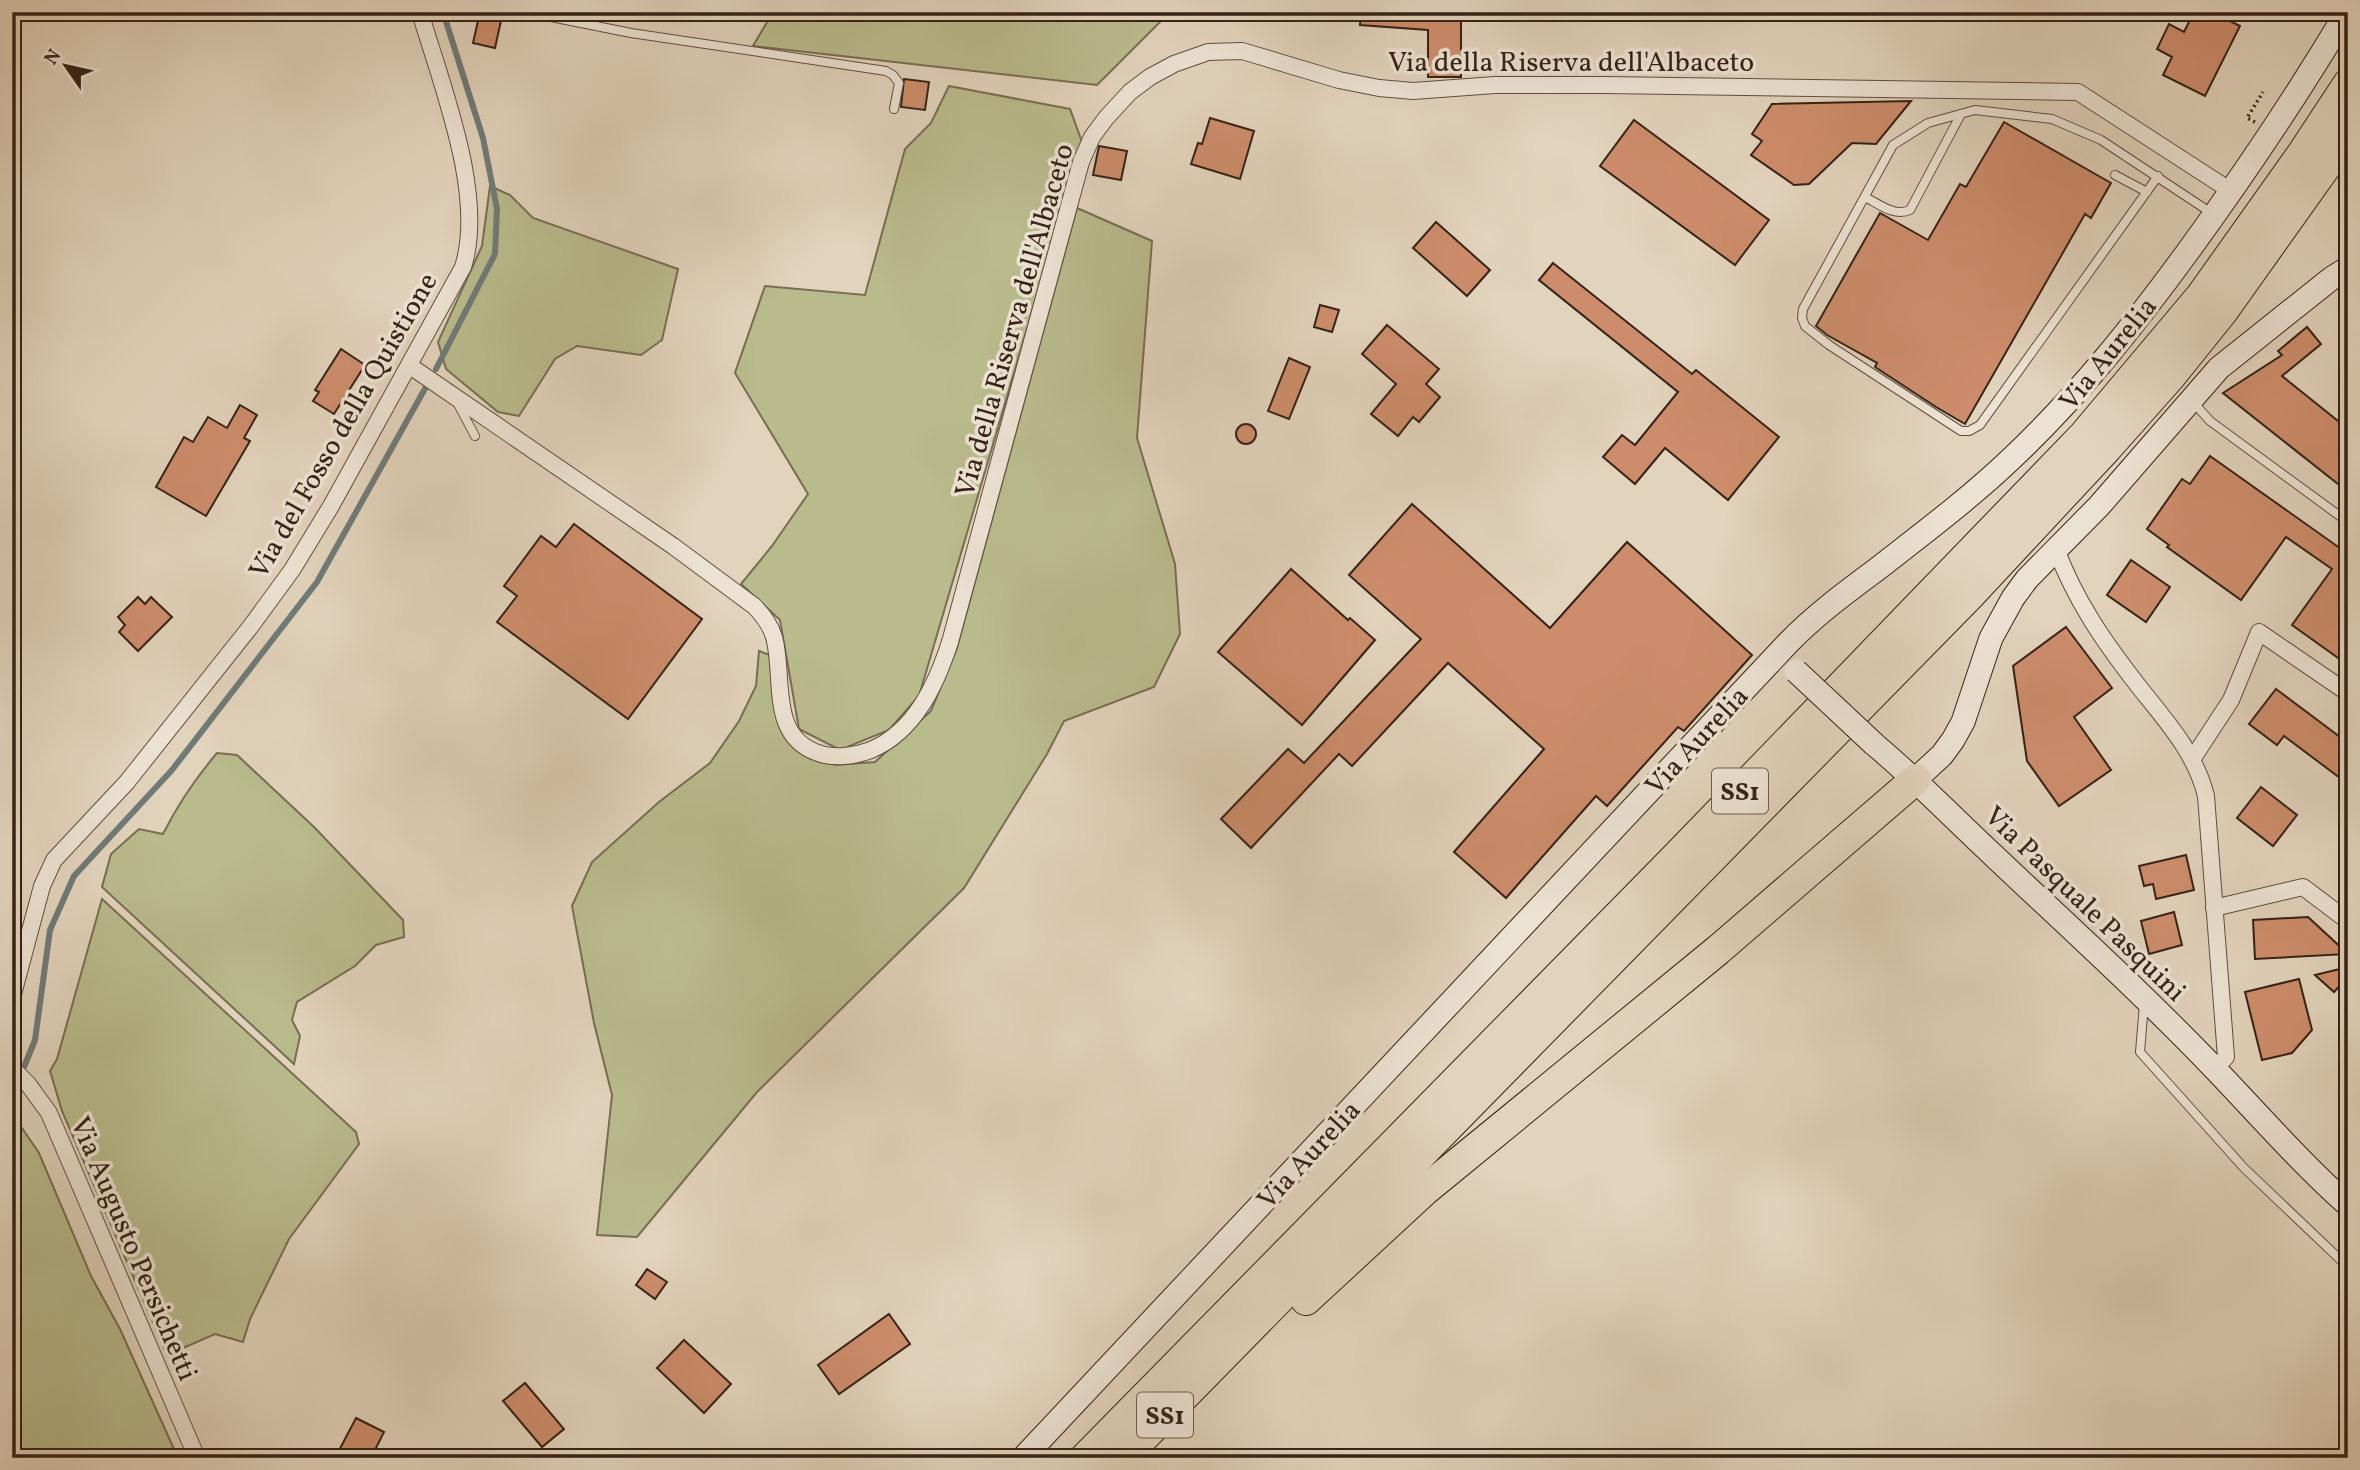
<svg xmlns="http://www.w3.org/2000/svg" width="2360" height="1470" viewBox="0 0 2360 1470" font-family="Vollkorn,serif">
	<rect width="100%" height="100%" fill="#e2d3bc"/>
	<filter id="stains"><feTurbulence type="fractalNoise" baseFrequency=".00286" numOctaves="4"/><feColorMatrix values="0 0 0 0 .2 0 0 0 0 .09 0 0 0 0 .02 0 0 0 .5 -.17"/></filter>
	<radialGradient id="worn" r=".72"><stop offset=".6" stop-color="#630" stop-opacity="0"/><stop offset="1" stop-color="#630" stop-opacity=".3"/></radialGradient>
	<!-- green -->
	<g fill="#b9bb8d" stroke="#786e52" stroke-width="2">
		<polygon points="773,12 1170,12 1097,85 753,46"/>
		<polygon points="949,86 1070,109 1082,142 919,696 889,730 840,750 799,729 780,620 741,584 772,546 808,494 735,373 765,286 865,295 905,149 931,123"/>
		<polygon points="490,186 510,195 533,218 678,269 662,340 641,355 577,346 555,359 519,416 498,412 446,369 438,342 482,246"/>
		<polygon points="1077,208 1152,241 1137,438 1175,564 1180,634 1154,687 1064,721 1047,754 964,888 757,1092 637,1237 597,1235 612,1095 594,1023 572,906 592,862 659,802 710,763 739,721 756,686 759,651 770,655 792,744 809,758 836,765 875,762 931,711 957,648"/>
		<path d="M 217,753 L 237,755 L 314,827 L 403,920 L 404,937 L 376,945 L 355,966 L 297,1002 L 292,1020 L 300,1036 L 294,1064 L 102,887 L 111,854 L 139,829 L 163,834 C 178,804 195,779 217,753 Z"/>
		<polygon points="102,899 356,1132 359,1144 289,1239 250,1319 243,1342 215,1334 167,1355 62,1111 50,1071 57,1059"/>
		<polygon points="13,1115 39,1153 91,1276 120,1329 178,1458 12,1458"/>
	</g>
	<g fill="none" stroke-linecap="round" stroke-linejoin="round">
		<!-- stream -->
		<g stroke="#707b78" stroke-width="6">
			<polyline points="436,369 495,254 497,209 483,138 443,12"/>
			<polyline points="24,1067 35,1040 50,930 74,876 172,770 317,582 427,385"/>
			<polyline points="12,1097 17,1085"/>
		</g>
	</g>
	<!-- building -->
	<g fill="#cd8d6c" stroke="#362216" stroke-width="2">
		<polygon points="480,12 502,16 495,48 473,43"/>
		<polygon points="1361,12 1430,12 1429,21 1461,21 1461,77 1428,77 1428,30 1360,25"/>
		<polygon points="2194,12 2212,12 2240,26 2205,96 2163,75 2172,57 2157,49 2169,24 2184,32"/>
		<polygon points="904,79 929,82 925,110 901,107"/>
		<polygon points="1911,101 1876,144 1852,143 1809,184 1794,185 1751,155 1762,141 1752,134 1772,104"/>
		<polygon points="1210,118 1254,131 1240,179 1191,164 1198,143 1202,144"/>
		<polygon points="1634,120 1769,220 1735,265 1600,166"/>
		<polygon points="2004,122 2111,183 2091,218 2085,214 1965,424 1936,407 1875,367 1877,363 1827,335 1816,326 1880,213 1928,240 1960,184 1966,187"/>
		<polygon points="1099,146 1127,151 1121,180 1093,175"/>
		<polygon points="1436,222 1490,270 1467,296 1413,248"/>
		<polygon points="1553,263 1692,374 1696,370 1779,437 1728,500 1665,448 1635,484 1603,457 1622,435 1635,445 1678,392 1539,280"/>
		<polygon points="1320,305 1339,310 1332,332 1314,327"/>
		<polygon points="1387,325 1439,369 1426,384 1440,397 1419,422 1413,417 1398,436 1371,414 1396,384 1362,354"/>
		<polygon points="2307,327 2321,344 2282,376 2348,429 2348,492 2223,393 2282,355 2278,351"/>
		<polygon points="341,349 365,365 334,414 313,401 319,392 315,390"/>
		<polygon points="1289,358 1310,367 1289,419 1268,411"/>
		<polygon points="240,405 257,415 244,438 250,441 206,516 156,487 184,437 193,442 208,417 227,428"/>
		<circle cx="1246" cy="434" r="10"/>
		<polygon points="2210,456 2344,551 2348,546 2348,665 2292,625 2332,569 2286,537 2241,600 2167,547 2169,545 2147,529 2182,479 2190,484"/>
		<polygon points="1412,504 1550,628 1627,542 1752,655 1684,731 1678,727 1607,806 1596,796 1506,898 1454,852 1544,749 1448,663 1352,766 1339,754 1251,848 1221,819 1288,749 1304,763 1421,639 1349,575"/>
		<polygon points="574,524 702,619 628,719 497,622 517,596 504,586 541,536 556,547"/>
		<polygon points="2131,560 2170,587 2146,622 2107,595"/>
		<polygon points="1291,569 1348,620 1350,618 1375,640 1302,725 1218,652"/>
		<polygon points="138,597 145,604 151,597 172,617 138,651 119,632 125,625 118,617"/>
		<polygon points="2066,627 2112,688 2074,717 2111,770 2059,806 2027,761 2013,666"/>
		<polygon points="2276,689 2348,743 2348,784 2284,736 2277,745 2249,724"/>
		<polygon points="2261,787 2297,815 2273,846 2237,818"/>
		<polygon points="2186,855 2194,890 2156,899 2153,884 2144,886 2139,866"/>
		<polygon points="2174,912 2182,945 2149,954 2141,921"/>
		<polygon points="2308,917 2348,954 2255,959 2253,920"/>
		<polygon points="2348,967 2348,977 2334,992 2315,975"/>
		<polygon points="2299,979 2312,1030 2292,1053 2262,1060 2245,992"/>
		<polygon points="647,1269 667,1282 655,1299 636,1285"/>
		<polygon points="889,1314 910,1344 839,1394 818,1365"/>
		<polygon points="684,1340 731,1384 704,1413 657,1368"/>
		<polygon points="525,1383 564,1429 542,1447 503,1401"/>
		<polygon points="356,1418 384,1432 371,1458 335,1458"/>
	</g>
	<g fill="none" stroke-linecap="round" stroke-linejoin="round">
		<defs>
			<g id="lane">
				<polyline points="526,12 631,33 886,71 893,75 899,83 894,109"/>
				<polyline points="2115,175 2147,192"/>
				<polyline points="2158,176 1980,425 1969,431 1961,431 1829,345 1805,326 1802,318 1803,309 1893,145 1928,123 1975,110 2052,119 2101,140 2213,214"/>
				<path d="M 1865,197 C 1879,204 1894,217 1910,210 L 1961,114"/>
				<polyline points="2193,402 2210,421 2348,522"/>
				<polyline points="458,404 475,436"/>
				<polyline points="2144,1004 2140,1052 2244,1168 2348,1267"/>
			</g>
			<g id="street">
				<path d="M 410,366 L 673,546 L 754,606 C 763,615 770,624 774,637 C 785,677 768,736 818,753 C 834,759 855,756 871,750 C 915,731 936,685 950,642 L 1081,162 L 1092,137 L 1106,118 L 1130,92 L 1150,77 L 1174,64 L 1208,52 L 1242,51 L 1339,80 L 1379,88 L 1413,91 L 1495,85 L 1604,85 L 2078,92 L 2231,191"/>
				<path d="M 2056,549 C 2076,601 2102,639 2136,683 C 2164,719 2195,751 2206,796 L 2226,1057 L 2215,1069"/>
				<polyline points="2193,758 2231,700 2259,632 2348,693"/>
				<polyline points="2214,908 2303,887 2348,921"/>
				<path d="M 12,998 L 42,886 L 54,860 L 127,782 L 251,626 L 292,570 L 331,506 L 463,267 C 486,195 441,84 420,12"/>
				<polyline points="12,1068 28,1084 49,1113 197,1458"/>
			</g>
			<g id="secondary">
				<path d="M 1874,744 C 1916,779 1953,818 1994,856 C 2068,926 2144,995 2215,1069 C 2259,1115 2300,1162 2348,1205"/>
				<polyline points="1916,779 1942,755 1953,740 1963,722 1991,638 2013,598 2027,579 2099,506 2219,368 2332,278 2348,268"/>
				<path d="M 1023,1458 L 1787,644 C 1814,616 1845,593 1876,570 C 1922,534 1969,499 2011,459 C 2078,396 2135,324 2189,250 C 2245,173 2298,94 2347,12"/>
			</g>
			<g id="highway">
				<polyline points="1306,1300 1425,1190 1718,950 1916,779"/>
				<polyline points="1085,1458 1675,858 2084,435 2201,296 2302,154 2348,84"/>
				<polyline points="1123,1458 1969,596 2107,448 2170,377 2223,311 2324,169 2348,132"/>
			</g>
		</defs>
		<!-- lane casing -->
		<use href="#lane" stroke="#614e40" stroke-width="10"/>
		<!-- street casing -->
		<use href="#street" stroke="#614e40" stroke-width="18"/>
		<!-- secondary casing -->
		<use href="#secondary" stroke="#362216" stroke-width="25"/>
		<!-- highway casing -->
		<use href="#highway" stroke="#362216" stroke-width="32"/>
		<!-- path -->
		<polyline stroke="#362216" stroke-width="3.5" stroke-dasharray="2 3.5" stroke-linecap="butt" points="2255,122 2247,118 2263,92"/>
		<!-- lane -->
		<use href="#lane" stroke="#ece2d3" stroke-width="8"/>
		<!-- street -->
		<use href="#street" stroke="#ece2d3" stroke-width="16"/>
		<!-- secondary -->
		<use href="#secondary" stroke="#ece2d3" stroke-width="23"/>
		<!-- highway -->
		<use href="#highway" stroke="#e2d3bc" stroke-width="30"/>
		<defs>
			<polyline id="secondary-bridge" points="1796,671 1874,744"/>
		</defs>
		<!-- secondary-bridge casing -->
		<use href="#secondary-bridge" stroke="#362216" stroke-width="25" stroke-linecap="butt"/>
		<!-- secondary-bridge -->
		<use href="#secondary-bridge" stroke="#ece2d3" stroke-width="23"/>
	</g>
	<g text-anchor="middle" stroke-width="7" stroke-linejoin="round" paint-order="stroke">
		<!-- shield labels -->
		<g fill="#ece2d3" stroke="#6d5c4f" stroke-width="2">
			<rect x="1712" y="768.5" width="56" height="45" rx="5"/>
			<rect x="1137" y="1392.5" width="56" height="45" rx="5"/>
		</g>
		<g font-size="26" font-weight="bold" fill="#362216">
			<text x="1740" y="800">SS1</text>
			<text x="1165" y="1424">SS1</text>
		</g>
		<!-- street labels -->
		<g font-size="28" fill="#362216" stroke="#ece2d3">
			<text x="1571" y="71">Via della Riserva dell'Albaceto</text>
			<text transform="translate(1013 320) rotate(-74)" y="10">Via della Riserva dell'Albaceto</text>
			<text transform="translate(2107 353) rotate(-51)" y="10">Via Aurelia</text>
			<text transform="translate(342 425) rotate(-60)" y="10">Via del Fosso della Quistione</text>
			<text transform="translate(1696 740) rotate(-47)" y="10">Via Aurelia</text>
			<text transform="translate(2086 903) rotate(44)" y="10">Via Pasquale Pasquini</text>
			<text transform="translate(1308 1154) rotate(-47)" y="10">Via Aurelia</text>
			<text transform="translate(135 1248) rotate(67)" y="10">Via Augusto Persichetti</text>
		</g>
	</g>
	<!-- margin -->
	<rect width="2360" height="1470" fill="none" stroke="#e2d3bc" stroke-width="42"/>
	<rect x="14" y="14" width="2332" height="1442" fill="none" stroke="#362216" stroke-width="3.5"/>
	<rect x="21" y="21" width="2318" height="1428" fill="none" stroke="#362216" stroke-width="2"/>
	<!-- north arrow -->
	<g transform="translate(66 66) rotate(304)" stroke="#ece2d3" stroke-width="5" paint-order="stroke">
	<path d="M0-5L12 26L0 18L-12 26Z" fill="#362216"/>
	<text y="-10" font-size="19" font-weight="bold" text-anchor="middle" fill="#362216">N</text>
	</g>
	<rect width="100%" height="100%" filter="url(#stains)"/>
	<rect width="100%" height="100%" fill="url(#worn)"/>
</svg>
